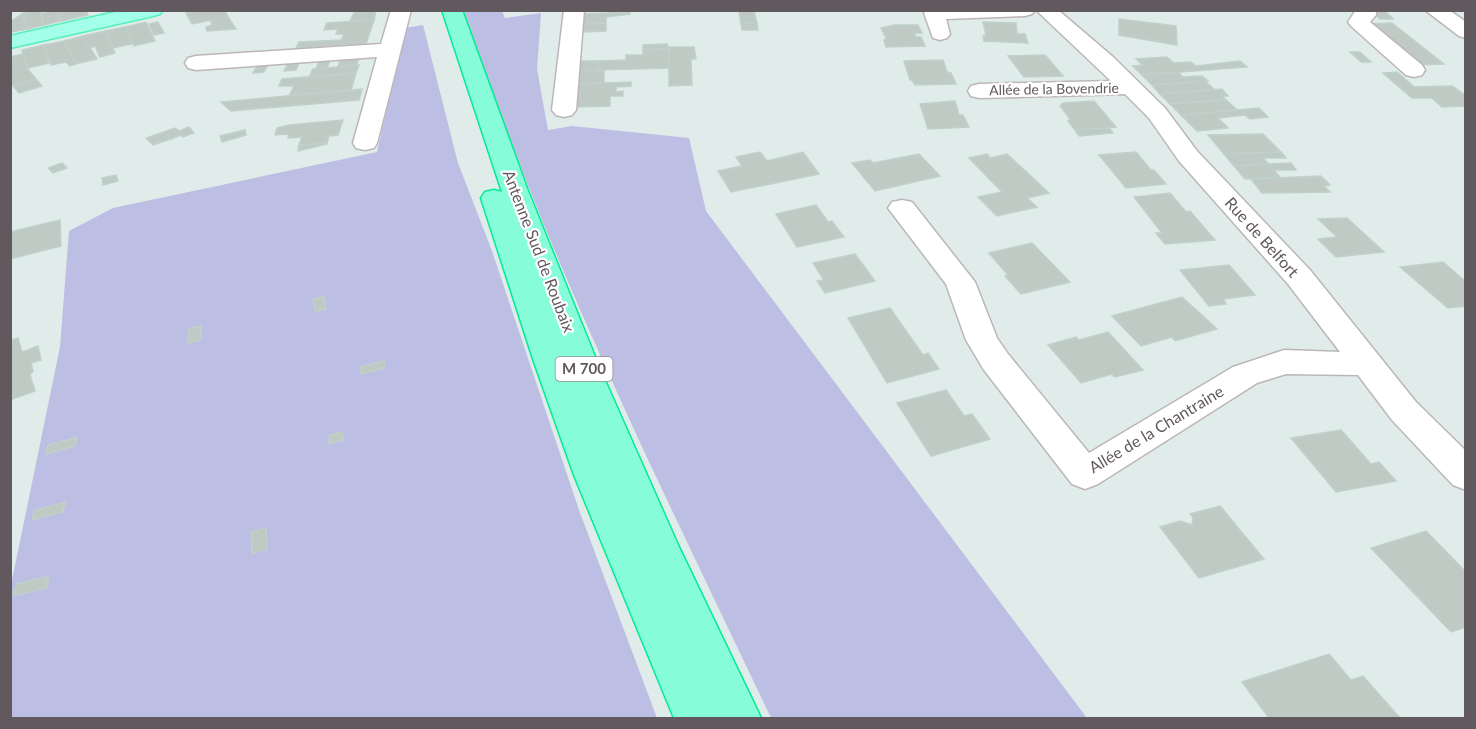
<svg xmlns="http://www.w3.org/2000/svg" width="1476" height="729" viewBox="0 0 1476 729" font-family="Lato,sans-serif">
	<rect width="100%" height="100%" fill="#e0ece9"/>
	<!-- green -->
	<g fill="#bcbee4">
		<path d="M 464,11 L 502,11 L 505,18 L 541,13 L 537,69 L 548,130 L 572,126 L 689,138 L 706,211 L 1087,718 L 771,718 C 661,486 545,256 464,11 Z"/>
		<polygon points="423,25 458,163 492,251 579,510 657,718 11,718 11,585 60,347 69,231 113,208 377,152 405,28"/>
	</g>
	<!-- building -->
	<g fill="#bfcac5" stroke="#bfd1ca" stroke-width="1.5">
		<polygon points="40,10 44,25 28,29 23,16 28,12"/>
		<polygon points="47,10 58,10 61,21 44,25 41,14 48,12"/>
		<polygon points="58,10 86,10 88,15 61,21"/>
		<polygon points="195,10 224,10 236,29 207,31 206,27 212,25 211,22 217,19 192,24 186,13"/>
		<polygon points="1370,10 1384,10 1393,19 1380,19"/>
		<polygon points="376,11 374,20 350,21 354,13"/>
		<polygon points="739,11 754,11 757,23 741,23"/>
		<polygon points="25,12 28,12 23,16 28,29 10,32 10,22"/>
		<polygon points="630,12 630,14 606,17 606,23 582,24 583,14"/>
		<polygon points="1119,19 1176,26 1177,45 1119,35"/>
		<polygon points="374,20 366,44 296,48 299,42 341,40 344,34 336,34 338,29 324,30 327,23"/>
		<polygon points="146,22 155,41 134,46 125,27"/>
		<polygon points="158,22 164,33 154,35 149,24"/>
		<polygon points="983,22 1016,23 1017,34 1025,34 1028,43 984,41 983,36 986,35"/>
		<polygon points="606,23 606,31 582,32 582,24"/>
		<polygon points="741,23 757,23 758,30 742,30"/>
		<polygon points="1392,23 1444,64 1415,65 1365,24"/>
		<polygon points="894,25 918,25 922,33 914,33 916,37 921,37 925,46 886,47 884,40 886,38 881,28"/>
		<polygon points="125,27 132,44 113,48 105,31"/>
		<polygon points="105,31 115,53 100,57 95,46 89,48 83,36"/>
		<polygon points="83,36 97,59 76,64 64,41"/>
		<polygon points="64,41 76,64 70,66 66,62 51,65 44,45"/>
		<polygon points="667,44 669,49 643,50 643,45"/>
		<polygon points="44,45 49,63 27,68 22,50"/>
		<polygon points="669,47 694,47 696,59 691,59 692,85 669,86"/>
		<polygon points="669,49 669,68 597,70 599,61 626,60 626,55 643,55 643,50"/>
		<polygon points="1350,52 1360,52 1371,62 1361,62"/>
		<polygon points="23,54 27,68 36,79 13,86 10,83 10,57"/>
		<polygon points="1045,55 1063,76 1024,77 1008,56"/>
		<polygon points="360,56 356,66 338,67 341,57"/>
		<polygon points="1167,57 1174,63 1191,62 1196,66 1240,61 1247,67 1142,75 1133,66 1143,65 1136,59"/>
		<polygon points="331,58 327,68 316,69 320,59"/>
		<polygon points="300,60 296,70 284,71 289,61"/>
		<polygon points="943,60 947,72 951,73 956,84 915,85 912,80 910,80 904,61"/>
		<polygon points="579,61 599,61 597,70 579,71"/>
		<polygon points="269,63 264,72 253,73 258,64"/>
		<polygon points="359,65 356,73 309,77 313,69"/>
		<polygon points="604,70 604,83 578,84 579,71"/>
		<polygon points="1178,72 1183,77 1202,76 1208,81 1152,85 1142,75"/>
		<polygon points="1397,72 1414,87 1452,86 1466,96 1466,106 1442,107 1432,98 1412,98 1383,73"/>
		<polygon points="356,73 351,90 289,96 294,86 279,86 282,79"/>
		<polygon points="36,79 42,86 19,93 13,86"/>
		<polygon points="1205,81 1215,90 1160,94 1152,85"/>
		<polygon points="631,82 631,86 616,87 616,92 623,91 623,96 610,96 610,106 576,107 578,84"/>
		<polygon points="362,89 359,100 231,111 221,102"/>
		<polygon points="1222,89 1228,96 1222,96 1226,100 1170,104 1160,94"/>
		<polygon points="1226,100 1237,110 1181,115 1170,104"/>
		<polygon points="955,101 959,115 963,115 969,127 928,129 920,104"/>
		<polygon points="1094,101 1116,127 1075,130 1068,121 1070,119 1060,106 1063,103"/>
		<polygon points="1259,108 1268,117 1250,119 1245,115 1218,118 1228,128 1197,131 1181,115"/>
		<polygon points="343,120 338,135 329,136 327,143 299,145 302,137 288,138 289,134 275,135 277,128 289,125"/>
		<polygon points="189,127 194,133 183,137 181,135 171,139 164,132 175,128 179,131"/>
		<polygon points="1109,128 1113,133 1079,136 1075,130"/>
		<polygon points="245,130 246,135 222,142 220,136"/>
		<polygon points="164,132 171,139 153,145 146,138"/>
		<polygon points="1263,134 1281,152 1224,154 1208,135"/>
		<polygon points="327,143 327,144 298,151 299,145"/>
		<polygon points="760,152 767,161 803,152 819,174 731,192 718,171 742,166 736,157"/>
		<polygon points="1136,152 1151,170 1154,170 1166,184 1126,188 1099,155"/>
		<polygon points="1281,152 1286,158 1263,158 1269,164 1234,166 1224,154"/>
		<polygon points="919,154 940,176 875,191 852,163 870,160 873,163"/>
		<polygon points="987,154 990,158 1007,154 1049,193 1027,198 1037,207 997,216 978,197 1002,192 969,158"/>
		<polygon points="62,163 67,168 53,173 48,168"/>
		<polygon points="1291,163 1296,170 1274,170 1280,177 1245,179 1234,166"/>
		<polygon points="116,175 118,181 103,185 102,178"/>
		<polygon points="1321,176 1330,185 1324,186 1330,192 1262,193 1251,179"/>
		<polygon points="1170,193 1186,212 1190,211 1215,240 1165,244 1156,233 1162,233 1134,197"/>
		<polygon points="816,205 828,222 832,221 844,237 797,247 776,214"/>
		<polygon points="1347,218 1384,252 1336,257 1318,239 1337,237 1318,219"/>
		<polygon points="60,220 61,246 10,259 10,232"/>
		<polygon points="1032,243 1070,282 1021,294 1005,276 1008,275 989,253"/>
		<polygon points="855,254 875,281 825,293 817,281 824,280 813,263"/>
		<polygon points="1443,262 1466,282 1466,306 1448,308 1400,267"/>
		<polygon points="1229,265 1255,295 1223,299 1226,304 1209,306 1180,270"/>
		<polygon points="324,296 326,309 315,312 313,299"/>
		<polygon points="1182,297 1217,329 1175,341 1172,337 1141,346 1112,316"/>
		<polygon points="890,308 923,355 928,353 939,369 887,383 848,318"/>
		<polygon points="201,326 201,340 188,343 189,329"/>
		<polygon points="1108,332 1143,370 1115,377 1112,374 1081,383 1048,345 1076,337 1079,340"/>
		<polygon points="18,338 22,352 38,346 41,360 31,363 33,371 30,375 35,391 10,400 10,341"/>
		<polygon points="384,361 385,368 361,374 360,367"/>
		<polygon points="946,390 964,416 972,414 990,439 931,456 897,403"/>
		<polygon points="1341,430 1371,464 1379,462 1396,481 1336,492 1291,438"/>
		<polygon points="342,432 343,440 329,444 329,435"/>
		<polygon points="77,437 75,446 46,454 48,445"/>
		<polygon points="65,502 63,512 32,520 35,510"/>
		<polygon points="1220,506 1264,559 1199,578 1160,527 1180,521 1192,525 1193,517 1190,514"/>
		<polygon points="266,528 267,549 252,554 251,532"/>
		<polygon points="1426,531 1466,572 1466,627 1451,632 1371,548"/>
		<polygon points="49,576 47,588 13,596 17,584"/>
		<polygon points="1329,654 1351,680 1363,676 1400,718 1269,718 1242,682"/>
	</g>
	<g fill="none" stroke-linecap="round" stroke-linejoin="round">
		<defs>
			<g id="minor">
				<polygon points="391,10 411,10 377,143 374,148 365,150 356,148 353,143 377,57 196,70 188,68 185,63 188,58 196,56 381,44"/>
				<polygon points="564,10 584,10 576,110 572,115 564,117 556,115 552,110"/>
				<polygon points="926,10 1035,10 1032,14 1025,16 946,19 950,34 947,38 940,40 933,38 924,13"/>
				<polygon points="1036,10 1058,10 1113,57 1165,108 1197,151 1310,270 1416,402 1466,451 1466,490 1453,485 1392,420 1358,375 1286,374 1257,383 1098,484 1085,489 1072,484 984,370 966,340 946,284 888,208 892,202 902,200 912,202 975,282 997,338 1008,354 1089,453 1233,367 1284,350 1340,352 1288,284 1179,161 1149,118 1125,94 979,98 971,96 968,91 971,86 979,84 1111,81"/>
				<polygon points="1356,10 1376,10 1376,15 1370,22 1422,65 1425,70 1422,75 1414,77 1406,75 1351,26 1348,22"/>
				<polygon points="1425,10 1449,10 1466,22 1466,38 1459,36"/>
			</g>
			<polygon id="major" points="124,10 163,10 160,14 153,16 10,48 10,36"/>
			<polygon id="highway" points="442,10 462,10 528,191 600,369 678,545 761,718 674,718 574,475 533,359 481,198 485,192 494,190 502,192"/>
		</defs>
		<!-- minor casing -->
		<use href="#minor" stroke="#bdb6b9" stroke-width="3"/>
		<!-- major casing -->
		<use href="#major" stroke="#55f0bc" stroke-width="3"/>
		<!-- highway casing -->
		<use href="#highway" stroke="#01ec95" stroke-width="3"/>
		<!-- minor -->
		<use href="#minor" fill="#fff" fill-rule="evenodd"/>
		<!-- major -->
		<use href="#major" fill="#a3ffea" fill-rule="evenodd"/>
		<!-- highway -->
		<use href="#highway" fill="#87fcd8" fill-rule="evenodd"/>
	</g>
	<g text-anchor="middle" stroke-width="4.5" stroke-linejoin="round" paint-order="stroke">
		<!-- far-street labels -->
		<g font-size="14" fill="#61595d" stroke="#fff">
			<text transform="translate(1054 89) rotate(-1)" y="5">Allée de la Bovendrie</text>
		</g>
		<!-- shield labels -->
		<rect fill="#fff" stroke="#908b8e" stroke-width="1.5" x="555.5" y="357" width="57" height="24" rx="4.5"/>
		<g font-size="15" font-weight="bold" fill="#61595d">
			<text x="584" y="374">M 700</text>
		</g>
		<!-- street labels -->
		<g font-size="16" fill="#61595d" stroke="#fff">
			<text transform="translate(1262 237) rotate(48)" y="6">Rue de Belfort</text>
			<text transform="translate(539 251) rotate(69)" y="6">Antenne Sud de Roubaix</text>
			<text transform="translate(1156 429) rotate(-31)" y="6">Allée de la Chantraine</text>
		</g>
	</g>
	<!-- border -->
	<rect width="1476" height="729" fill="none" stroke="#61595d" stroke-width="24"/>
</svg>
